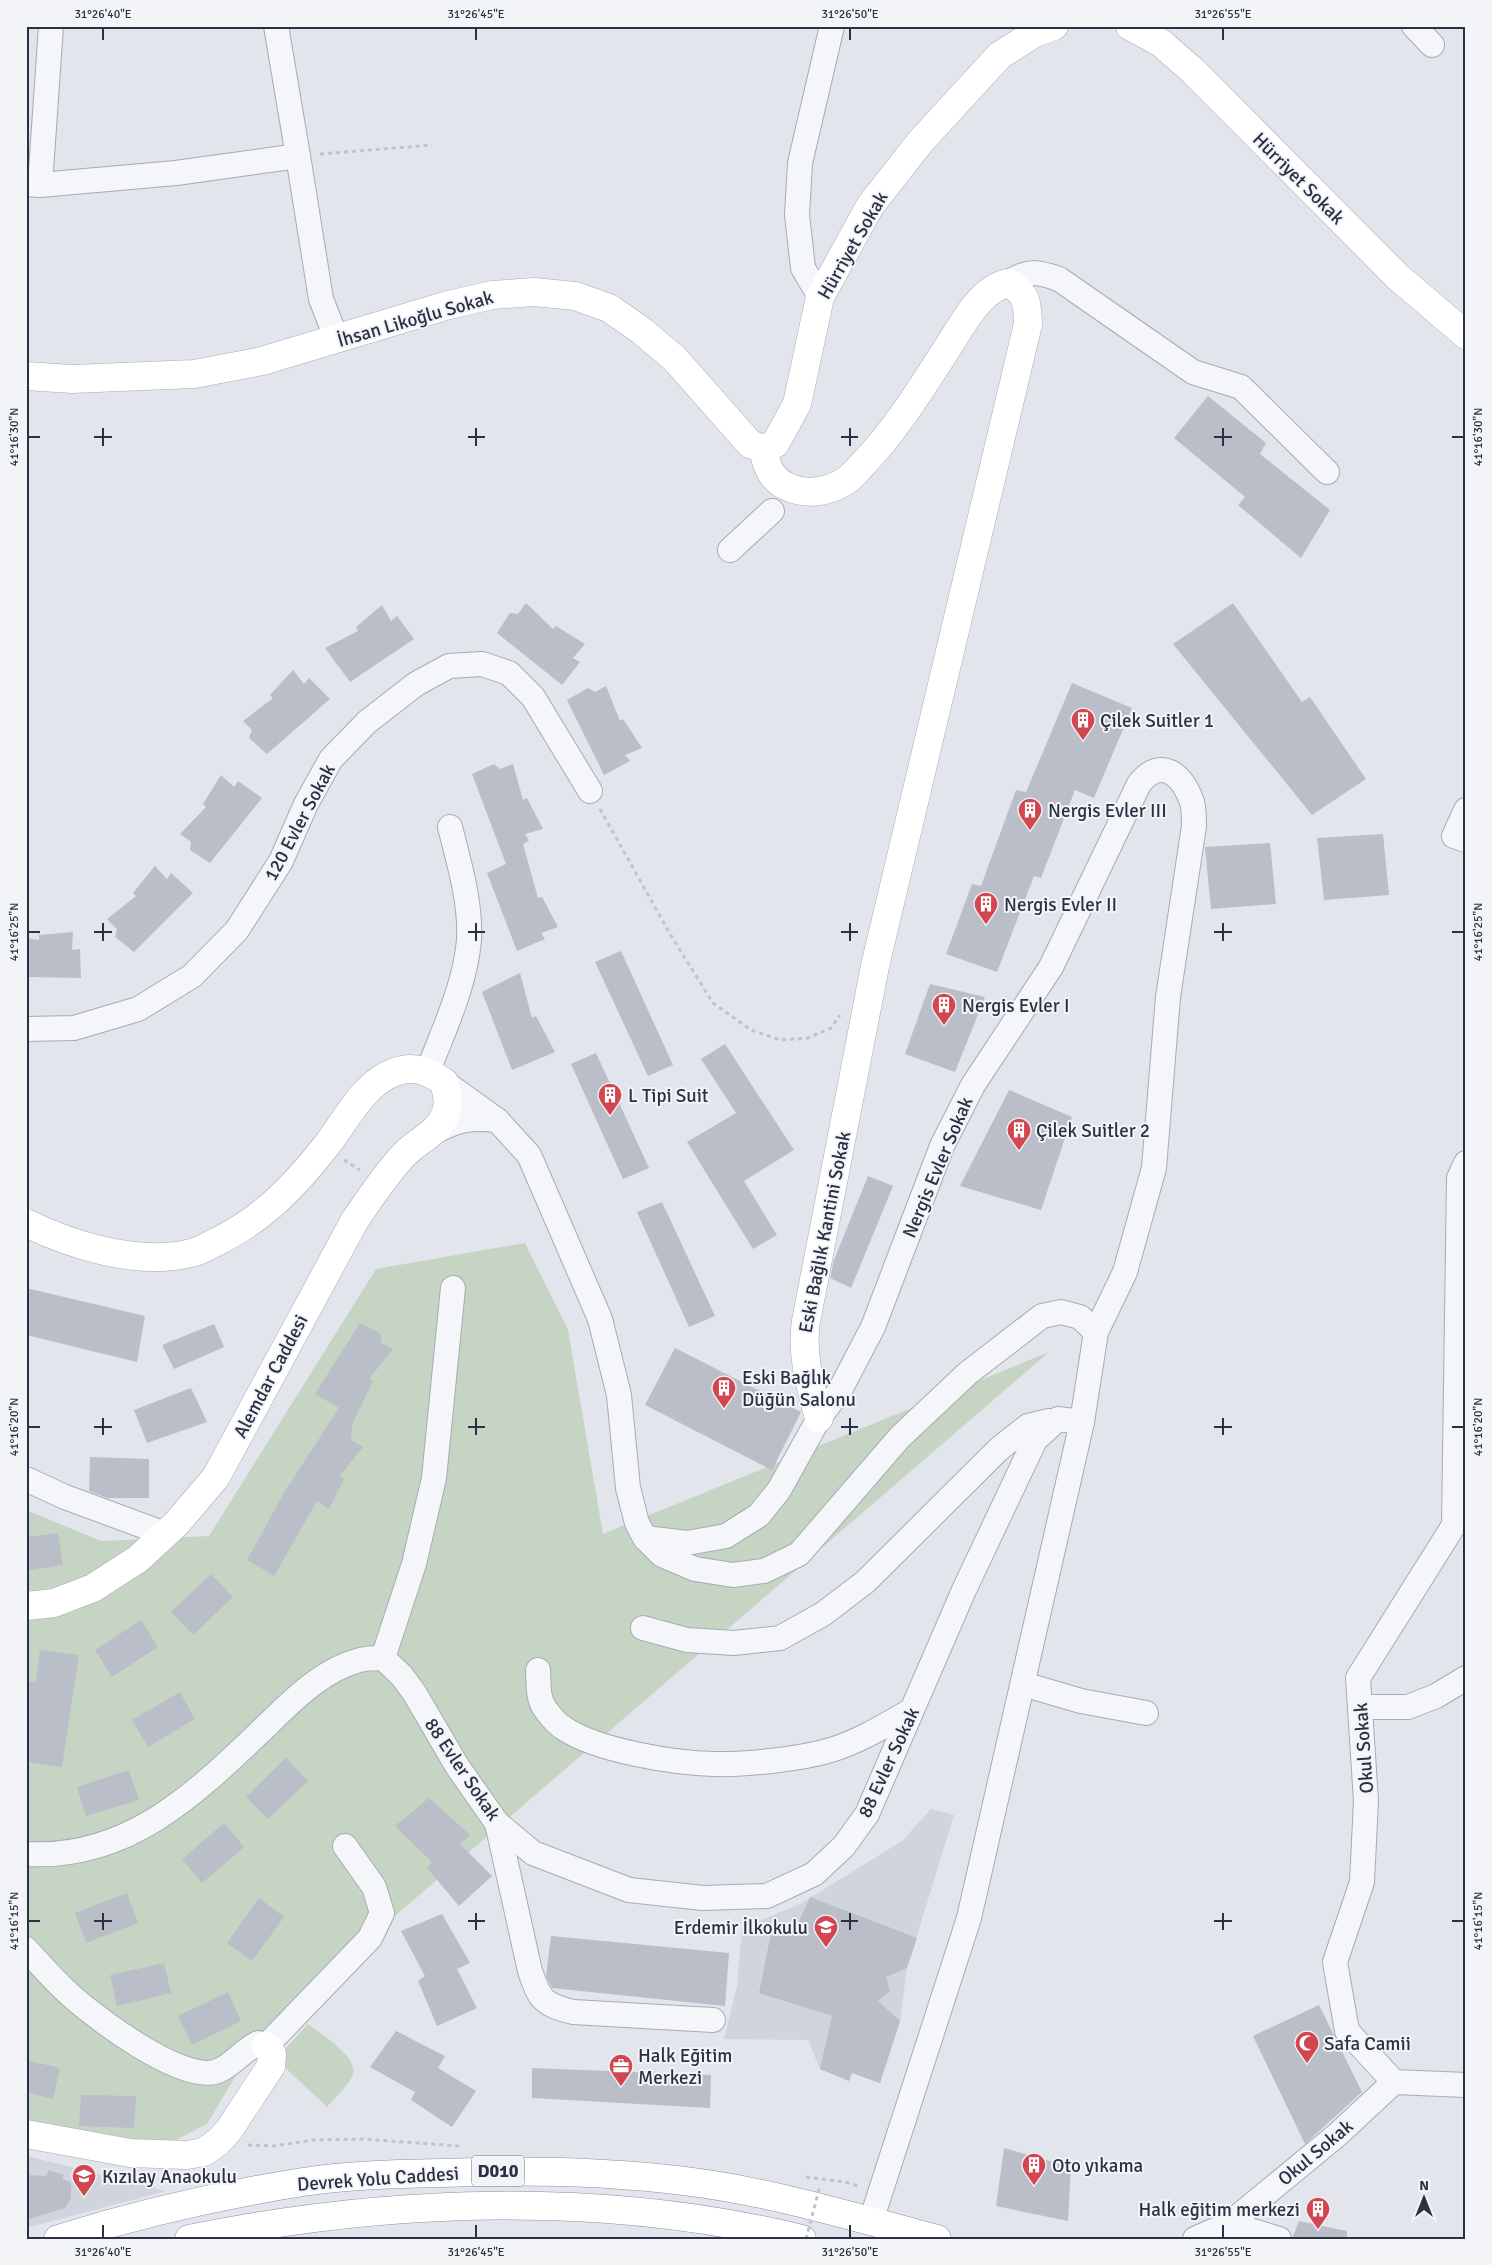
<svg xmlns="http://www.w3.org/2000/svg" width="1492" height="2265" viewBox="0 0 1492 2265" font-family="Signika,sans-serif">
	<rect width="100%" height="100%" fill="#e2e5eb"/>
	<!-- built -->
	<g fill="#d0d4dd">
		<polygon points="931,1809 954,1815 907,1968 900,2021 880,2083 852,2073 849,2081 820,2069 808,2040 724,2039 737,1986 742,1928 800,1904 902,1841"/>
		<polygon points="26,2156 35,2158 166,2191 26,2228"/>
	</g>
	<!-- green -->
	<g fill="#c6d5c3">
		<polygon points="525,1243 568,1330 603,1534 1049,1352 280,2015 235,2077 207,2124 151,2153 26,2133 26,1510 101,1541 209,1536 376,1269"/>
		<path d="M 308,2024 C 320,2034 362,2058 352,2077 C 347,2087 335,2097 327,2107 L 276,2059 Z"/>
	</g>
	<!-- building -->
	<g fill="#b9bec8">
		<polygon points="1208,396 1266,443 1260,454 1330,510 1301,558 1238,505 1245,497 1174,438"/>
		<polygon points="526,603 553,629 556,626 585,644 573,658 580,662 562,685 497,633 510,613 518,614"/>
		<polygon points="1233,603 1302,702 1310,697 1366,779 1312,815 1173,644"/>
		<polygon points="382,605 391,621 397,616 414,639 350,682 325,648 358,631 356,627"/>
		<polygon points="293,670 304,684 309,678 330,699 267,754 249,738 252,730 243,721 273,698 270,695"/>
		<polygon points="1072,683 1132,708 1094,798 1075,790 1041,878 1034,876 997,972 946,954 972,884 981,886 1016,790 1026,792"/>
		<polygon points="606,686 620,721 623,719 642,748 625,755 630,761 604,775 567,700 588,688 595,692"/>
		<polygon points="494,764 500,769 513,764 523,800 527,798 543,829 525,834 529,841 523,844 538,898 542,897 558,927 541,933 545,939 517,951 487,873 506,864 472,774"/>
		<polygon points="221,775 234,787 238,781 262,798 210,863 190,850 191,842 180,834 206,807 203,804"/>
		<polygon points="1383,834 1389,895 1324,900 1317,838"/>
		<polygon points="1270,843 1276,904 1211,909 1205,847"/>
		<polygon points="155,866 167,879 171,873 193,893 134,952 115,937 117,929 107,919 136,896 133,893"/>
		<polygon points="73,932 72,950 80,949 81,978 26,977 26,938 39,940 39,935"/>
		<polygon points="621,951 673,1065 648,1076 595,962"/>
		<polygon points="520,973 532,1018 536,1016 555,1052 512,1070 482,992"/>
		<polygon points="930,984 985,997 955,1072 905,1054"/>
		<polygon points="725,1044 794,1150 744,1181 777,1235 753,1249 687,1142 736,1113 701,1059"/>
		<polygon points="596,1053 649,1168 623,1179 571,1064"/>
		<polygon points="1009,1090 1072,1117 1041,1210 960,1186"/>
		<polygon points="868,1176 893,1186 851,1288 830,1278 834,1260"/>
		<polygon points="662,1202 715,1316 689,1327 637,1212"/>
		<polygon points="26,1288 145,1316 137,1362 26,1335"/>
		<polygon points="360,1323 381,1334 381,1343 393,1349 369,1379 373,1381 352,1425 351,1440 363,1447 340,1476 344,1479 329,1509 317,1501 274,1576 247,1560 285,1491 339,1408 315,1394"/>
		<polygon points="214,1324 224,1347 174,1369 162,1345"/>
		<polygon points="675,1348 801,1412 772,1470 645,1405"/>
		<polygon points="191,1388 207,1422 147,1443 134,1410"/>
		<polygon points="90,1457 149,1459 149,1498 107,1498 89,1491"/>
		<polygon points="58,1533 63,1565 26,1571 26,1537"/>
		<polygon points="211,1574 233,1597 193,1635 171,1612"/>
		<polygon points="141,1620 158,1647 112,1677 95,1650"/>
		<polygon points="40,1650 79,1655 62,1767 26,1762 26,1681 36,1682"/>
		<polygon points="180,1692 195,1719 148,1747 132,1720"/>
		<polygon points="286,1758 308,1781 268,1819 246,1797"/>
		<polygon points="129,1770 139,1800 86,1816 77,1787"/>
		<polygon points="429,1798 470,1835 460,1844 492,1876 459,1906 427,1868 432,1862 395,1826"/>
		<polygon points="224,1823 244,1847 202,1883 182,1859"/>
		<polygon points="127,1893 138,1923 86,1943 75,1913"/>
		<polygon points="810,1897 917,1938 907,1968 886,1977 890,1991 878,2001 900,2021 880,2083 852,2073 849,2081 820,2069 832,2016 759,1993 772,1928 793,1935"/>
		<polygon points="259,1898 284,1917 252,1961 227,1943"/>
		<polygon points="442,1914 470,1963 457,1969 477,2008 437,2026 418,1981 425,1976 401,1931"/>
		<polygon points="551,1936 729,1953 725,2006 552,1988 546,1976"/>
		<polygon points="164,1963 171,1993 117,2006 110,1975"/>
		<polygon points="228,1992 241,2021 192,2045 178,2016"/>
		<polygon points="1319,2005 1362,2092 1305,2144 1253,2036"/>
		<polygon points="396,2031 445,2056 438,2068 476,2091 452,2127 411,2100 415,2092 370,2067"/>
		<polygon points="26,2060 60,2068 53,2099 26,2092"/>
		<polygon points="532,2068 711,2075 710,2108 532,2098"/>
		<polygon points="81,2095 136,2096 134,2128 79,2126"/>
		<polygon points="1004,2148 1071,2167 1068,2221 996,2206"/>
		<polygon points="49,2170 64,2175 62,2179 71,2182 71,2198 65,2208 26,2220 26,2175 46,2176"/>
		<polygon points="1299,2221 1347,2231 1347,2239 1292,2239"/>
	</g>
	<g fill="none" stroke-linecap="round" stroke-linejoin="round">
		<defs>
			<g id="street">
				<polyline points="1414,26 1432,45"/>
				<polyline points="298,156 321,299 337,340"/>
				<polyline points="26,184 40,185 176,173 298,156 276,26"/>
				<polyline points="40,185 51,26"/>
				<path d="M 1008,283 C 1028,269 1038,272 1059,279 L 1193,372 L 1241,387 L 1327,472"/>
				<polyline points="820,297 803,268 797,215 800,163 832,26"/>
				<polyline points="730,550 772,511"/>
				<polyline points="1466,810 1454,836 1466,840"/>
				<polyline points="26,1029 74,1028 138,1009 192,976 237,930 281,861 306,804 331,759 367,722 416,684 449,666 482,664 509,673 533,697 590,791"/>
				<path d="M 428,1071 C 444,1029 465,986 469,940 C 471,902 459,863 450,827"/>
				<polyline points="444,1082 497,1120"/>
				<path d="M 432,1133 C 457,1120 469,1117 497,1120 L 529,1155 L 600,1319 L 619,1395 L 628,1488 L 637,1523 L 645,1538 L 662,1555 L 695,1569 L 733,1575 L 764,1571 L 799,1554 L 900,1437 L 968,1373 L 1042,1316 L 1061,1312 L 1080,1317 L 1096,1332"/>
				<polyline points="26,1479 65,1497 165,1534"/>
				<path d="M 645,1538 L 687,1543 L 726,1536 L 759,1515 L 779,1490 L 819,1418 L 840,1390 L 873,1327 L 942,1146 L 973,1085 L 1051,967 L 1139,784 C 1161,756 1182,774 1192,802 C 1194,809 1194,818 1194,826 L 1168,997 L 1154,1168 L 1125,1272 L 1096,1332 L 1082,1422 L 969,1918 L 871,2221"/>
				<polyline points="643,1628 687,1640 734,1643 780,1638 823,1614 865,1582 999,1449 1028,1426 1049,1421"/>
				<polyline points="383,1658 414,1564 434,1478 453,1288"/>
				<path d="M 538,1670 C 539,1684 537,1699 546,1710 C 551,1717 558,1725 565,1729 C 599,1751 674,1763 714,1764 C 745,1765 801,1759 831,1750 C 860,1741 886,1725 912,1710"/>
				<polyline points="1023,1684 1081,1701 1146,1713"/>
				<polyline points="1360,1707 1408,1707 1436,1696 1466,1678"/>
				<path d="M 497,1823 L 530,1971 C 540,2000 542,2004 573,2012 L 713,2020"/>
				<path d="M 26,1854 C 128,1860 195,1794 263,1729 C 291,1702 321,1670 360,1660 C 367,1658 376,1658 383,1658 L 402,1676 L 415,1694 L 457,1766 L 497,1823 L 533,1853 L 629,1890 L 703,1898 L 767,1896 L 814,1874 L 844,1846 L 867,1814 L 964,1590 L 1035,1440 L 1058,1419 L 1082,1422"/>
				<path d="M 26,1949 C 39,1963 52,1978 66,1991 C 91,2015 183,2085 218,2071 C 233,2065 243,2050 258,2043 L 266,2046 L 370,1938 L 382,1913 L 374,1887 L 345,1846"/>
				<polyline points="1394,2082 1466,2085"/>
				<polyline points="1229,2224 1279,2239"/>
				<polyline points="1195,2239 1229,2224 1337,2135 1394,2082 1347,2031 1335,1962 1362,1882 1366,1801 1358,1678 1454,1525 1459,1178 1466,1163"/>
			</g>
			<g id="secondary">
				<polyline points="1130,26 1161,43 1193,71 1398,277 1466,335"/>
				<polyline points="26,376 72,379 194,374 262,361 445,306 492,295 534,292 575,296 609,308 642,331 675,359 750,444 764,449 775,444 797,404 820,297 870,206 921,141 1000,55 1035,33 1054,26"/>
				<path d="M 764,449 C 765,465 772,479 786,486 C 806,496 829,492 847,480 C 853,476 858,469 863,464 C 896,430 922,387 948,347 C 963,324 980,289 1008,283 C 1028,294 1027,303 1028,324 L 875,966 L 806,1321 C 801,1355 810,1385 819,1418"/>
				<path d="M 26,1223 C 73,1246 139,1266 191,1253 C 198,1252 206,1247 212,1244 C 260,1222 294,1187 326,1146 C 346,1121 363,1083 395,1072 C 414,1065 428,1071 444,1082 C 447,1094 450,1103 445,1115 C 437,1135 414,1142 401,1158 C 384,1177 370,1198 355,1220 L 216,1477 L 176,1524 L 138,1559 L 93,1588 L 54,1603 L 26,1606"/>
				<polyline points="26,2134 130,2153 187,2155 204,2152 218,2142 229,2130 271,2066 272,2054 266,2046"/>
			</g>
			<g id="highway">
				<path d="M 58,2239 C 138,2214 220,2195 303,2182 C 348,2175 396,2174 442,2173 C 522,2170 603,2171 684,2181 C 769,2191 854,2217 937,2239"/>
				<path d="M 189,2239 C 389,2198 603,2191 802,2239"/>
			</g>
		</defs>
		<!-- street casing -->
		<use href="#street" stroke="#a7abb5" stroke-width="26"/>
		<!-- secondary casing -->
		<use href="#secondary" stroke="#a7abb5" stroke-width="29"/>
		<!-- highway casing -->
		<use href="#highway" stroke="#8991a2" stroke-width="29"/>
		<!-- path -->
		<g stroke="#c0c3ca" stroke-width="3" stroke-dasharray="4 4" stroke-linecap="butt">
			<polyline points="320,154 432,145"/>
			<polyline points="600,809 670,934 713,1003 751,1030 780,1040 808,1038 831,1028 840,1015"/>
			<polyline points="344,1160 360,1170"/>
			<polyline points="248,2145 274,2146 313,2140 362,2139 459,2146"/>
			<polyline points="806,2177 845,2182 858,2186"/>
		</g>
		<!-- street -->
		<use href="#street" stroke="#f5f6f9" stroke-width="24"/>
		<!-- secondary -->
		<use href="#secondary" stroke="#fff" stroke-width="28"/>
		<!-- highway -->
		<use href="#highway" stroke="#fff" stroke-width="28"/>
		<!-- path-bridge -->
		<polyline stroke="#c0c3ca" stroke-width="3" stroke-dasharray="4 4" stroke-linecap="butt" points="806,2239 820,2186"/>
	</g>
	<!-- ticks -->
	<path fill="none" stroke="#2a3143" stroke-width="2" d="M 103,28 L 103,40M 476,28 L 476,40M 850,28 L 850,40M 1223,28 L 1223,40M 103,428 L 103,446M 476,428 L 476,446M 850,428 L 850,446M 1223,428 L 1223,446M 28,437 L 40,437M 94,437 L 112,437M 468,437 L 485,437M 841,437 L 858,437M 1214,437 L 1232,437M 1452,437 L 1464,437M 103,923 L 103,941M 476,923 L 476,941M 850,923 L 850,941M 1223,923 L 1223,941M 28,932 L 40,932M 94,932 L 112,932M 468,932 L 485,932M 841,932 L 858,932M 1214,932 L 1232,932M 1452,932 L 1464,932M 103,1418 L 103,1435M 476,1418 L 476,1435M 850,1418 L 850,1435M 1223,1418 L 1223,1435M 28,1427 L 40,1427M 94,1427 L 112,1427M 468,1427 L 485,1427M 841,1427 L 858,1427M 1214,1427 L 1232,1427M 1452,1427 L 1464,1427M 103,1913 L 103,1930M 476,1913 L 476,1930M 850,1913 L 850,1930M 1223,1913 L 1223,1930M 28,1921 L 40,1921M 94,1921 L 112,1921M 468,1921 L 485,1921M 841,1921 L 858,1921M 1214,1921 L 1232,1921M 1452,1921 L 1464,1921M 103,2225 L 103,2238M 476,2225 L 476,2238M 850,2225 L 850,2238M 1223,2225 L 1223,2238"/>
	<!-- icons -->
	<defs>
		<symbol id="building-pin" viewBox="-11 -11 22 30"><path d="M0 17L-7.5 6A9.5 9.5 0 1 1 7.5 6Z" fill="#d1464f" stroke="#f2f4f8"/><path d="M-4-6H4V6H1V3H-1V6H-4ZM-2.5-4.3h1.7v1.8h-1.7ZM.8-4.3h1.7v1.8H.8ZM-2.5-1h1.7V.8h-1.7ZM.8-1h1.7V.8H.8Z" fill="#fff"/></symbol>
		<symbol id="school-pin" viewBox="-11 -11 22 30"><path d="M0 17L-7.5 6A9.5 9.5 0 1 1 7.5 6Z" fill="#d1464f" stroke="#f2f4f8"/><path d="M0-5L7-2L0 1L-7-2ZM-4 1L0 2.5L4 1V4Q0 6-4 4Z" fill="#fff"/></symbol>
		<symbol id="mosque-pin" viewBox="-11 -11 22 30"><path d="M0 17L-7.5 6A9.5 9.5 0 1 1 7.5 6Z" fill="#d1464f" stroke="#f2f4f8"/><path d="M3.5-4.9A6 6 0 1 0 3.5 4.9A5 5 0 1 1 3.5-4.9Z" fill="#fff"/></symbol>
		<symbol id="office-pin" viewBox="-11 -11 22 30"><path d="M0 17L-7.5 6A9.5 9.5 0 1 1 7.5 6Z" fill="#d1464f" stroke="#f2f4f8"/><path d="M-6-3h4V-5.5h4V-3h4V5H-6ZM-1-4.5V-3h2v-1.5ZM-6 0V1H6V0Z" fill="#fff"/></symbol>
	</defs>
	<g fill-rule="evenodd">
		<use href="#building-pin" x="1069" y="706" width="28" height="38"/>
		<use href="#building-pin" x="1016" y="796" width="28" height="38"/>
		<use href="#building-pin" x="972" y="890" width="28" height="38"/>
		<use href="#building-pin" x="930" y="991" width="28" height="38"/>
		<use href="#building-pin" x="596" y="1081" width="28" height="38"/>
		<use href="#building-pin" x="1005" y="1116" width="28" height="38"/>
		<use href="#building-pin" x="710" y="1374" width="28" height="38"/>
		<use href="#school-pin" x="812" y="1913" width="28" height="38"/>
		<use href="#mosque-pin" x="1293" y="2029" width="28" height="38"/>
		<use href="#office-pin" x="607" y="2052" width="28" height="38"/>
		<use href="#building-pin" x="1020" y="2151" width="28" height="38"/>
		<use href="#school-pin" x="70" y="2162" width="28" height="38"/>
		<use href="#building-pin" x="1304" y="2195" width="28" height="38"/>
	</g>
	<g text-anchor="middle" stroke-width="4" stroke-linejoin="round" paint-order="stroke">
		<!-- shield labels -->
		<rect fill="#f2f4f8" stroke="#666c79" stroke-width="1" x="472" y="2155.5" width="52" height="31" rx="4"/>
		<g font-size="18" font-weight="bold" fill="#2a3143">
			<text x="498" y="2177">D010</text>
		</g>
		<!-- street labels -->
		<g font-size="19" fill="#2a3143" stroke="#f2f4f8">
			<text transform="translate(1299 178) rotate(45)" y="7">Hürriyet Sokak</text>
			<text transform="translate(852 245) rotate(-60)" y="7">Hürriyet Sokak</text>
			<text transform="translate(415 318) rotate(-16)" y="7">İhsan Likoğlu Sokak</text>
			<text transform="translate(299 822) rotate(-62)" y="7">120 Evler Sokak</text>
			<text transform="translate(937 1167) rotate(-67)" y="7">Nergis Evler Sokak</text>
			<text transform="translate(824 1232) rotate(-79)" y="7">Eski Bağlık Kantini Sokak</text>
			<text transform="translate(270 1376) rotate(-62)" y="7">Alemdar Caddesi</text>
			<text transform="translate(1363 1748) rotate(-94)" y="7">Okul Sokak</text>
			<text transform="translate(888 1762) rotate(-65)" y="7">88 Evler Sokak</text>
			<text transform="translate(463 1769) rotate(56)" y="7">88 Evler Sokak</text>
			<text transform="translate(1315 2152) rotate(-40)" y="7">Okul Sokak</text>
			<text transform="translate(378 2178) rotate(-4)" y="7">Devrek Yolu Caddesi</text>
		</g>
		<!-- poi labels -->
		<g font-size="19" fill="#2a3143" stroke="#f2f4f8" text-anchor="start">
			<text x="1100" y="727">Çilek Suitler 1</text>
			<text x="1048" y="817">Nergis Evler III</text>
			<text x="1004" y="911">Nergis Evler II</text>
			<text x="962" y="1012">Nergis Evler I</text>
			<text x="628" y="1102">L Tipi Suit</text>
			<text x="1036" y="1137">Çilek Suitler 2</text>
			<text x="742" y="1384">Eski Bağlık<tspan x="742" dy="22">Düğün Salonu</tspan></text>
			<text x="808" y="1934" text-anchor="end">Erdemir İlkokulu</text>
			<text x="1324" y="2050">Safa Camii</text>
			<text x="638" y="2062">Halk Eğitim<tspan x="638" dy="22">Merkezi</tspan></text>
			<text x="1052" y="2172">Oto yıkama</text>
			<text x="102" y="2183">Kızılay Anaokulu</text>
			<text x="1300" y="2216" text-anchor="end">Halk eğitim merkezi</text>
		</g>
	</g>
	<!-- border -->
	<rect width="1492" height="2265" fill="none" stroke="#f2f4f8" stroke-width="55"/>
	<!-- north arrow -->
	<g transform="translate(1424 2198)" stroke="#f2f4f8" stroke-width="4" paint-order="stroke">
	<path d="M0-4L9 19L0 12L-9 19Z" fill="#2a3143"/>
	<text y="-8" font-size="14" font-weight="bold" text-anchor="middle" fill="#2a3143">N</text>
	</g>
	<rect x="28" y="28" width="1436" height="2210" fill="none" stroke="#2a3143" stroke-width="2"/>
	<g font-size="12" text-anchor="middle" fill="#2a3143">
		<text x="103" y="18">31°26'40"E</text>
		<text x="476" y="18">31°26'45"E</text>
		<text x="850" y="18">31°26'50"E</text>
		<text x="1223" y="18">31°26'55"E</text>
		<text transform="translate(14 437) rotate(-90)" y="4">41°16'30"N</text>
		<text transform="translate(1478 437) rotate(-90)" y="4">41°16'30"N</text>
		<text transform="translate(14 932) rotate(-90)" y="4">41°16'25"N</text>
		<text transform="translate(1478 932) rotate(-90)" y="4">41°16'25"N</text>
		<text transform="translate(14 1427) rotate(-90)" y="4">41°16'20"N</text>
		<text transform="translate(1478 1427) rotate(-90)" y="4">41°16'20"N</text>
		<text transform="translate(14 1921) rotate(-90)" y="4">41°16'15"N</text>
		<text transform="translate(1478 1921) rotate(-90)" y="4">41°16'15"N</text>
		<text x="103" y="2256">31°26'40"E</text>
		<text x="476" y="2256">31°26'45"E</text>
		<text x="850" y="2256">31°26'50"E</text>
		<text x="1223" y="2256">31°26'55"E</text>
	</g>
</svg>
